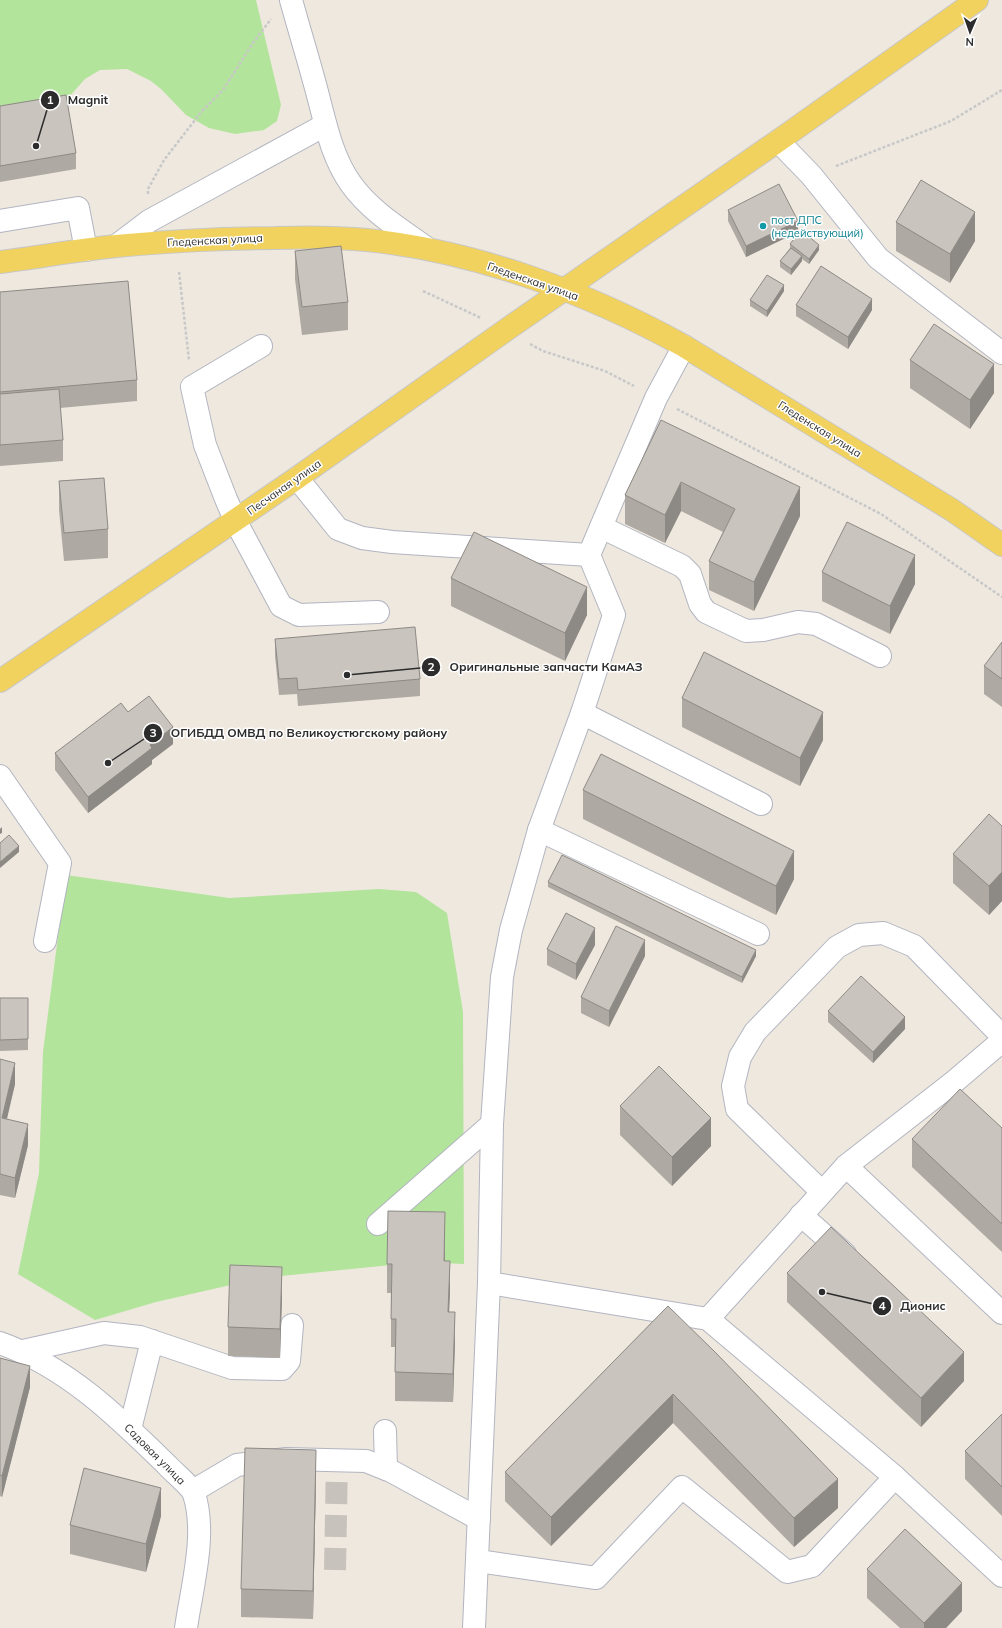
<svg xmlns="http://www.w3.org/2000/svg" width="1002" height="1628" viewBox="0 0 1002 1628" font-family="Mulish,sans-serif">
	<rect width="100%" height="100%" fill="#eee8df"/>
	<!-- green -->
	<g fill="#b3e49b">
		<polygon points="0,0 256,0 281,105 277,121 264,130 235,134 209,128 186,115 161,89 151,81 127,69 100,70 85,79 69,97 66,111 0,122"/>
		<polygon points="66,875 229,898 379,889 416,892 447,913 463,1012 464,1264 421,1262 261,1278 156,1302 95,1320 18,1274 39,1173 43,1052"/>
	</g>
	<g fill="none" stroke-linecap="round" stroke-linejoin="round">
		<!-- minor-tunnel -->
		<polyline stroke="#c7c2bb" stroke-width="22" stroke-dasharray="22 11" stroke-linecap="butt" points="335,1570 337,1460"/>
		<defs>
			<g id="minor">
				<path d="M 291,0 C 299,29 308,58 316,88 C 325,121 331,156 351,184 C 371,212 402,230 428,249"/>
				<polyline points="778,141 811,175 878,258 1002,353"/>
				<polyline points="0,221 78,208 86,250"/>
				<polyline points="116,246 149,221 325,125"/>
				<polyline points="261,346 192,387 205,445 226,499 235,520 281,606 299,615 378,612"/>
				<polyline points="297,478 338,529 362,538 392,542 589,555"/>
				<polyline points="601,527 682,566 690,574 700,604 706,612 746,631 763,630 798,622 816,624 880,656"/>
				<polyline points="582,713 761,804"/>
				<polyline points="0,776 60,863 45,941"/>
				<polyline points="539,830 758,934"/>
				<polyline points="846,1166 1002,1313"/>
				<polyline points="822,1192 737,1109 733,1086 740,1057 755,1032 837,947 859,935 883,933 914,946 1002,1036"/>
				<polyline points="801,1215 845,1254"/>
				<polyline points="378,1224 492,1124"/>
				<polyline points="489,1283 708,1319 895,1477 1002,1576"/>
				<polyline points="708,1319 846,1166 955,1081 1002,1041"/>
				<path d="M 0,1343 C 67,1367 117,1416 167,1465 C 173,1472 191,1486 194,1494 C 207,1534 192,1586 186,1628"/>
				<polyline points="23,1351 104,1333 140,1337 232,1368 282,1369 289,1361 292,1325"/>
				<polyline points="130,1429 152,1341"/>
				<polyline points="385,1431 386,1469"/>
				<polyline points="193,1491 237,1465 286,1459 366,1461 391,1471 479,1519"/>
				<polyline points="478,1561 596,1578 682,1487 787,1572 812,1566 895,1477"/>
				<polyline points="474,1628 489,1283 492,1124 502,977 511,930 539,830 582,713 614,615 589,555 656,398 684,346"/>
			</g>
			<g id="major">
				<path d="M 0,262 C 39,257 77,250 116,246 C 169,241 222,238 275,238 C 305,237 337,237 367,240 C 475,251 589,293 684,346 L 952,510 L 1002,545"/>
				<polyline points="0,681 297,478 506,330 778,141 977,0"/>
			</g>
		</defs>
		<!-- minor casing -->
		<use href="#minor" stroke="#b2b5c0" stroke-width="24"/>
		<!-- major casing -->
		<use href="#major" stroke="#c8c8c8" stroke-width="24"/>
		<!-- path -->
		<g stroke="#c8c8c8" stroke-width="2.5" stroke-dasharray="3 2" stroke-linecap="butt">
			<polyline points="836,166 951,121 1002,90"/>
			<polyline points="148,194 148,189 164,160 202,111 223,90 253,43 271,19"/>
			<polyline points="179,272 189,360"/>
			<polyline points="423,291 481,318"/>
			<polyline points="530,344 543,351 605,371 634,386"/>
			<polyline points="677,409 881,514 1002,597"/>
		</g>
		<!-- minor -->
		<use href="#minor" stroke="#fff" stroke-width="22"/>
		<!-- major -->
		<use href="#major" stroke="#f2d25f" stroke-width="22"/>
	</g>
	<!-- wall -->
	<g fill="#aea9a3">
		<polygon points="0,106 76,153 76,169 0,182"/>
		<polygon points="728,210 798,232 746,257 728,221"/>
		<polygon points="896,222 975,241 950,283 896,251"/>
		<polygon points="790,244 819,250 809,264 802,259 802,261 791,275 780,267 780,261 790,248"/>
		<polygon points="295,251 348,302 348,330 302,335 295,279"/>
		<polygon points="784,291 767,317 750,306 750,300"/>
		<polygon points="0,292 137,380 137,401 60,408 63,440 63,461 0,466"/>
		<polygon points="796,305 872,310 848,349 796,316"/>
		<polygon points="910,360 994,393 970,429 910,388"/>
		<polygon points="661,420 800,516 754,611 709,590 709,561 723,532 681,511 665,543 625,524 625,495"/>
		<polygon points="59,481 108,529 108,558 64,561 59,510"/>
		<polygon points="822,572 915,584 890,634 822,601"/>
		<polygon points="451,578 587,615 565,661 451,606"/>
		<polygon points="275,639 420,679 420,696 298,706 297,694 279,695 275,656"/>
		<polygon points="1002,642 1002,707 984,694 984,666"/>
		<polygon points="682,698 823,740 800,786 682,727"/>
		<polygon points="128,712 173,744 152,760 152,764 88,813 55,770 55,753"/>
		<polygon points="583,790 794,879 776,915 583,819"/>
		<polygon points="1002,826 1002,901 989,915 953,883 953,854"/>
		<polygon points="548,882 756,956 742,983 548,887"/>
		<polygon points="595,945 576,980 547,965 547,949"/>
		<polygon points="645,956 609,1027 581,1013 581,997"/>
		<polygon points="0,998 28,998 28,1050 0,1051"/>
		<polygon points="828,1011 905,1029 873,1063 828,1022"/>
		<polygon points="0,1059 15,1084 7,1119 28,1145 15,1198 0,1195"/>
		<polygon points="620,1106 711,1146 672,1186 620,1135"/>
		<polygon points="1002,1128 1002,1252 912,1167 912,1139"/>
		<polygon points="445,1241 445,1261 450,1290 449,1312 455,1340 453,1402 395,1401 395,1347 391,1347 391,1293 387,1293 387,1264"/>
		<polygon points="787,1273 964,1381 921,1427 787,1302"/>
		<polygon points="282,1296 280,1358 228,1356 228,1327"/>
		<polygon points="668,1306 838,1508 794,1547 673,1423 551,1546 505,1501 505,1472"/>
		<polygon points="0,1358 30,1387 2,1497 0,1496"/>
		<polygon points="1002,1414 1002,1516 965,1479 965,1451"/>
		<polygon points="316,1479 313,1619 241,1617 241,1589"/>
		<polygon points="161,1516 146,1572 70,1554 70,1525"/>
		<polygon points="867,1569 962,1611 946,1628 900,1628 867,1598"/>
	</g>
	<!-- shaded-wall -->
	<g fill="#8d8985">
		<polygon points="975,212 975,241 950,283 950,254"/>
		<polygon points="798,221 798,232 746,257 746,246"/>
		<polygon points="819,245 819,250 809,264 809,259"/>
		<polygon points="802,256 802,261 791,275 791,269"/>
		<polygon points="784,285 784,291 767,317 767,311"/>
		<polygon points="872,299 872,310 848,349 848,337"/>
		<polygon points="994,364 994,393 970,429 970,400"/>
		<polygon points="681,482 681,511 665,543 665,515"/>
		<polygon points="800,487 800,516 754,611 754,582"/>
		<polygon points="915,555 915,584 890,634 890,606"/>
		<polygon points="587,587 587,615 565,661 565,633"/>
		<polygon points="823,712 823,740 800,786 800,758"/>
		<polygon points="173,727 173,744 152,760 152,764 88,813 88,797 150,745"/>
		<polygon points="2,827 2,833 0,834 0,829"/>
		<polygon points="19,846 19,852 0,868 0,862"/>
		<polygon points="794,851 794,879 776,915 776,886"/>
		<polygon points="1002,872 1002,901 989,915 989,886"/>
		<polygon points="595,928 595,945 576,980 576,964"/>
		<polygon points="645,940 645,956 609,1027 609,1011"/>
		<polygon points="756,950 756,956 742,983 742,977"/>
		<polygon points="905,1017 905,1029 873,1063 873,1052"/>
		<polygon points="15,1063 15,1084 2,1139 2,1118"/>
		<polygon points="711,1118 711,1146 672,1186 672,1157"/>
		<polygon points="28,1124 28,1145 15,1198 15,1178"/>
		<polygon points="445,1212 445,1241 444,1290 444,1261"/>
		<polygon points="450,1261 450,1290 448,1340 448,1312"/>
		<polygon points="282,1267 282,1296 280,1358 280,1329"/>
		<polygon points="455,1312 455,1340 453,1402 453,1374"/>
		<polygon points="964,1352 964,1381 921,1427 921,1398"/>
		<polygon points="30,1366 30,1387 2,1497 2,1476"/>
		<polygon points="673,1394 673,1423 551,1546 551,1517"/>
		<polygon points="316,1450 316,1479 313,1619 313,1591"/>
		<polygon points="838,1479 838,1508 794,1547 794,1518"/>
		<polygon points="161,1488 161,1516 146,1572 146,1544"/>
		<polygon points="962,1583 962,1611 946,1628 924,1628 924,1623"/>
	</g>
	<!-- building -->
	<g fill="#cac4be" stroke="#8d8985">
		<polygon points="66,95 76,153 0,166 0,106"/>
		<polygon points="921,180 975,212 950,254 896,222"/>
		<polygon points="779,184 798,221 746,246 728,210"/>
		<polygon points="801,230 819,245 809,259 790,244"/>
		<polygon points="341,246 348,302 302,307 295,251"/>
		<polygon points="791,248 802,256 791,269 780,261"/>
		<polygon points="821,266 872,299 848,337 796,305"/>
		<polygon points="767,275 784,285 767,311 750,300"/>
		<polygon points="128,281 137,380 0,392 0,292"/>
		<polygon points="934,324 994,364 970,400 910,360"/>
		<polygon points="59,389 63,440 0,445 0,394"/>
		<polygon points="661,420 800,487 754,582 709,561 735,509 681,482 665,515 625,495"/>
		<polygon points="104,478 108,529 64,533 59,481"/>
		<polygon points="847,522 915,555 890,606 822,572"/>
		<polygon points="474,532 587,587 565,633 451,578"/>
		<polygon points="415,627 420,679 298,690 297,678 279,679 275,639"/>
		<polygon points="1002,642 1002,679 984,666"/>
		<polygon points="704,652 823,712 800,758 682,698"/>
		<polygon points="149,696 173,727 150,745 152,748 88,797 55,753 121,703 128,712"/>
		<polygon points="601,754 794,851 776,886 583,790"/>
		<polygon points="989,814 1002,826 1002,872 989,886 953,854"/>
		<polygon points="9,835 19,846 0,862 0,843"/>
		<polygon points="562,855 756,950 742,977 548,882"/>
		<polygon points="566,913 595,928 576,964 547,949"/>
		<polygon points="616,926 645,940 609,1011 581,997"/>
		<polygon points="861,976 905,1017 873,1052 828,1011"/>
		<polygon points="0,998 28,998 28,1039 0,1040"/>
		<polygon points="0,1059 15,1063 2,1118 28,1124 15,1178 0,1174"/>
		<polygon points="659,1066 711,1118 672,1157 620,1106"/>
		<polygon points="960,1089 1002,1128 1002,1224 912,1139"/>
		<polygon points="388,1211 445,1212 444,1261 450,1261 448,1312 455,1312 453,1374 395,1372 396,1319 391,1319 392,1264 387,1264"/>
		<polygon points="831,1227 964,1352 921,1398 787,1273"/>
		<polygon points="230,1265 282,1267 280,1329 228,1327"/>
		<polygon points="668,1306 715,1352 838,1479 794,1518 673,1394 551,1517 505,1472"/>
		<polygon points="0,1358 30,1366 2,1476 0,1475"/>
		<polygon points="1002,1414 1002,1487 965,1451"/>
		<polygon points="245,1448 316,1450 313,1591 241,1589"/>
		<polygon points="84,1468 161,1488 146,1544 70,1525"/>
		<polygon points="905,1529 962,1583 924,1623 867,1569"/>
	</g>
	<!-- markers -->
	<circle fill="#0f9aa8" stroke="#fff" stroke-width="1.5" cx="763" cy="226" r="4"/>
	<g text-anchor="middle" stroke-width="3" stroke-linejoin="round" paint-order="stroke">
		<!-- culture labels -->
		<g font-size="11" fill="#0d838f" stroke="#fff" text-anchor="start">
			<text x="771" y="224">пост ДПС<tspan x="771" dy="13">(недействующий)</tspan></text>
		</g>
		<!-- street labels -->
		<g font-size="11" fill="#2c2c2c" stroke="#fff">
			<text transform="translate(215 240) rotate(-3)" y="4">Гледенская улица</text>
			<text transform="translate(533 281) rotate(19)" y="4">Гледенская улица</text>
			<text transform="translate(820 429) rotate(32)" y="4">Гледенская улица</text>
			<text transform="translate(284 487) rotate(-35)" y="4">Песчаная улица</text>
			<text transform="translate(155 1454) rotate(45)" y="4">Садовая улица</text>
		</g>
	</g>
	<!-- callouts -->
	<path fill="none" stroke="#2c2c2c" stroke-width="1.5" d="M36 146L50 100M347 675L431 667M108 763L153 733M822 1292L882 1306"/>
	<g fill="#2c2c2c" stroke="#fff" stroke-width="1.5">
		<circle cx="36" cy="146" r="4"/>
		<circle cx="347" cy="675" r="4"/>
		<circle cx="108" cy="763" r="4"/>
		<circle cx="822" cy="1292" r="4"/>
		<circle cx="50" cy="100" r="10"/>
		<circle cx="431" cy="667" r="10"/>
		<circle cx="153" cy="733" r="10"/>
		<circle cx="882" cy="1306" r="10"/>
	</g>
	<g font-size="12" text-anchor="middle" font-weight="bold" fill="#fff">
		<text x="50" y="104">1</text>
		<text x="431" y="671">2</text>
		<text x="153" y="737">3</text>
		<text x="882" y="1310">4</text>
	</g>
	<g font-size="12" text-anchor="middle" font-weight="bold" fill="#2c2c2c" stroke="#fff" stroke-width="3" stroke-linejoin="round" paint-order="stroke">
		<text x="88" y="104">Magnit</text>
		<text x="546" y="671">Оригинальные запчасти КамАЗ</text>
		<text x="309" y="737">ОГИБДД ОМВД по Великоустюгскому району</text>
		<text x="923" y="1310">Дионис</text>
	</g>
	<!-- north arrow -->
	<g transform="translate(970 32) rotate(182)" stroke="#ffffff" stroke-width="3" paint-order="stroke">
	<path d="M0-3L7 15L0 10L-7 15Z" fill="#2c2c2c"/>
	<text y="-6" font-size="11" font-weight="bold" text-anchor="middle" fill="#2c2c2c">N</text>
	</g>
</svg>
